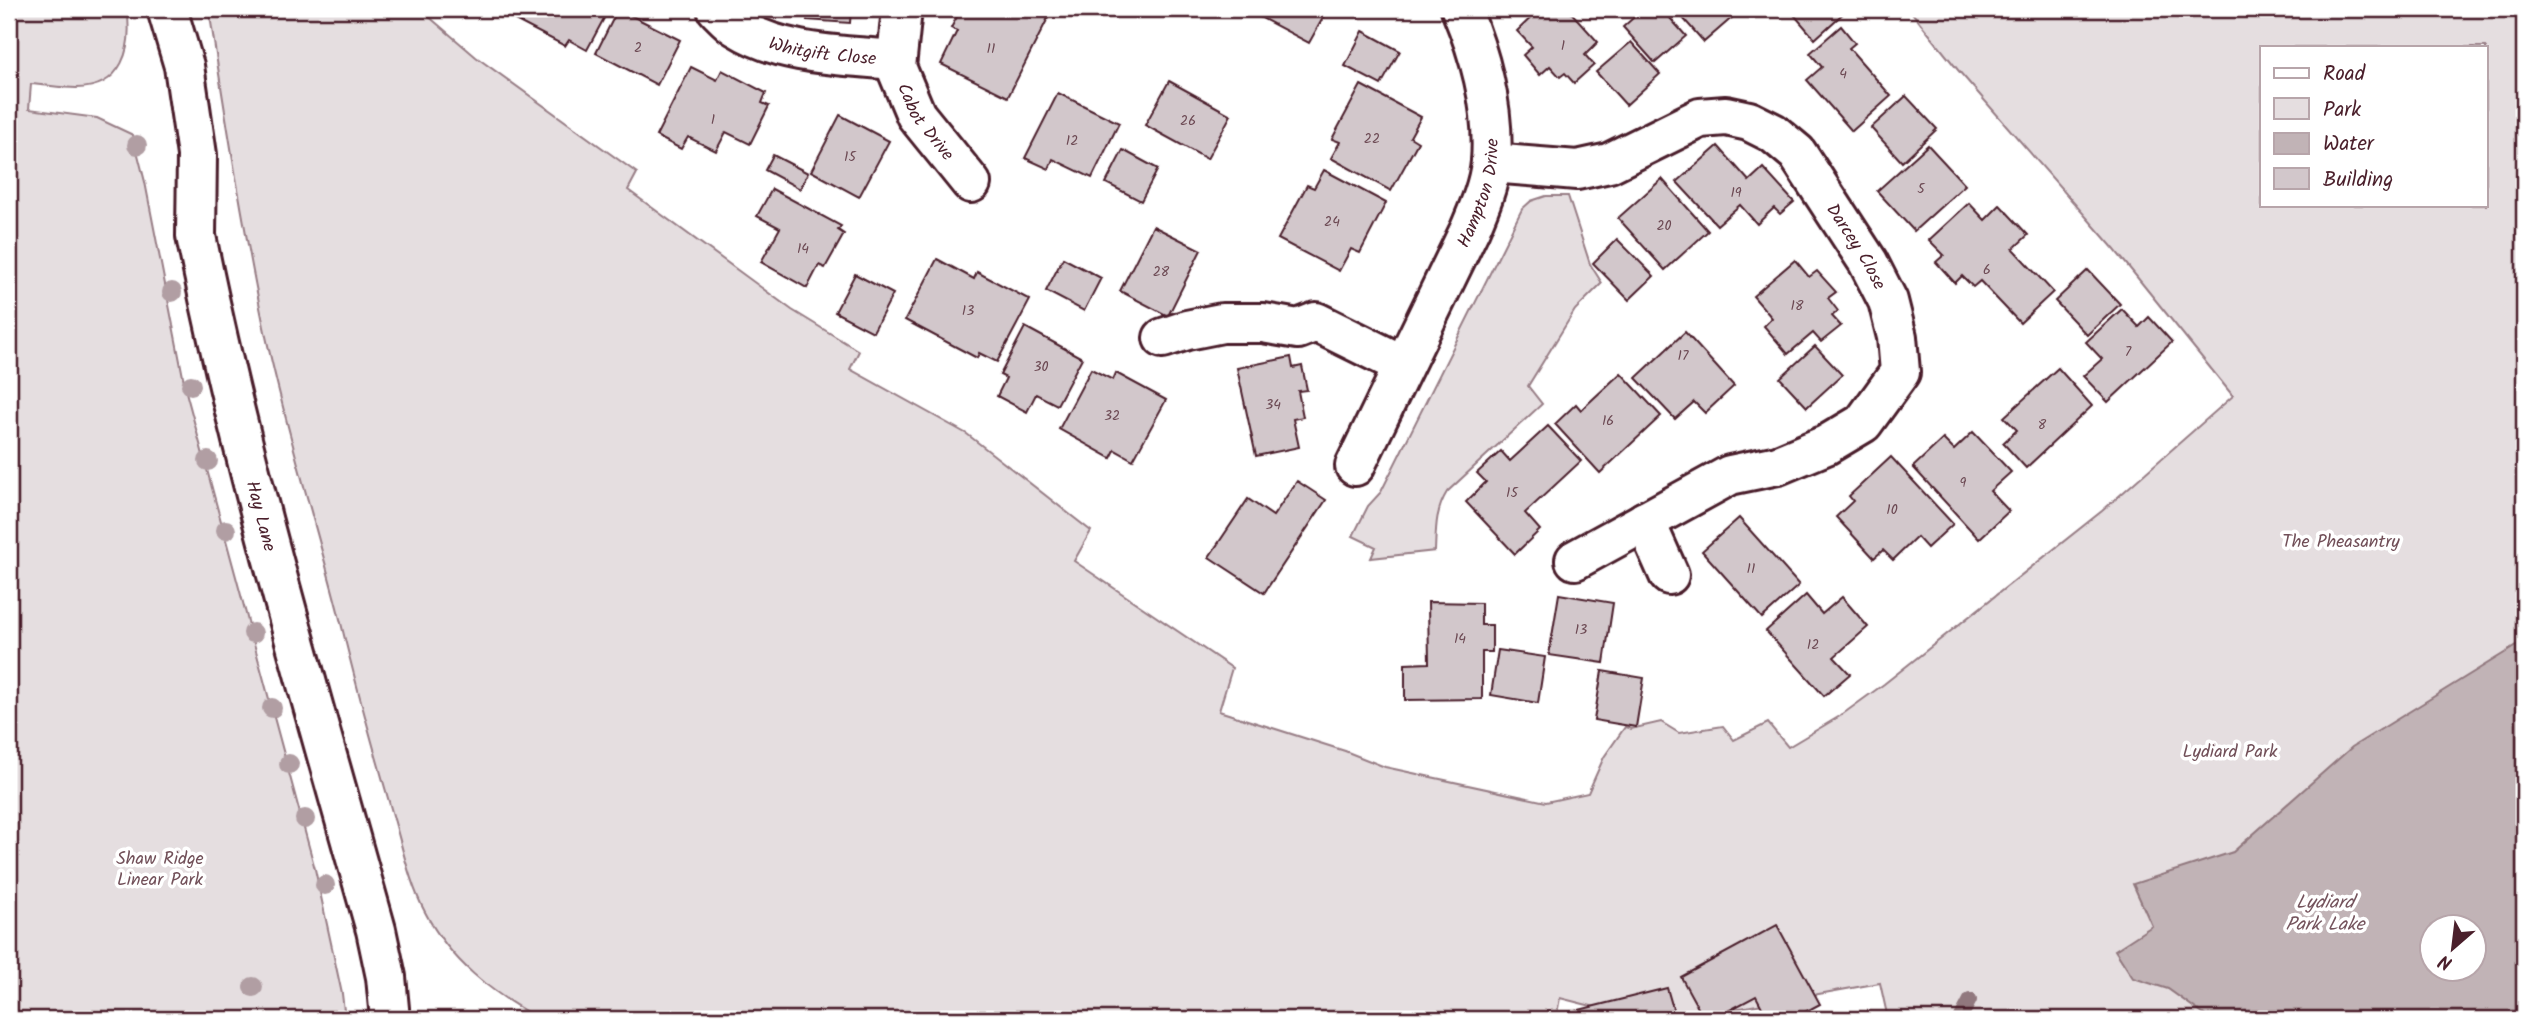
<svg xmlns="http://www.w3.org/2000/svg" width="2533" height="1028" viewBox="0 0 2533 1028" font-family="Kalam,sans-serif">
	<rect width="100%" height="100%" fill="#fff"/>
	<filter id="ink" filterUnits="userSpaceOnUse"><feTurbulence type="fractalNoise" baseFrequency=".0143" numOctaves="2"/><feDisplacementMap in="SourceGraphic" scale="14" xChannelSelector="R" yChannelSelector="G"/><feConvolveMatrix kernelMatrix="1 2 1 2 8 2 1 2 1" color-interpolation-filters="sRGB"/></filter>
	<g filter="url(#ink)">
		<!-- green -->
		<g fill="#e5dee0" stroke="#987e86" stroke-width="2" fill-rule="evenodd">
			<path d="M 9,9 L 127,9 C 133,48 123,88 76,88 C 61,88 46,85 31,84 L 29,109 L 97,118 L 133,135 L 145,182 L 186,392 L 315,869 L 342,994 L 345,1019 L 9,1019 Z"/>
			<path d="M 209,9 L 420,9 L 476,57 L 637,173 L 628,190 L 792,310 L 859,351 L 850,369 L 967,434 L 1091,531 L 1074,561 L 1232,668 L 1219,711 L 1345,751 L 1385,767 L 1546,802 L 1588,793 L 1604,757 L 1625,727 L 1631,729 L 1661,722 L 1679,733 L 1723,726 L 1734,740 L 1768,723 L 1788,747 L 1840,716 L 1884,684 L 2102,511 L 2233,396 L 2115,250 L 1958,70 L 1909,9 L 2524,9 L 2524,1019 L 1888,1019 L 1880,983 L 1712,1013 L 1697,1019 L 1621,1019 L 1607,1010 L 1560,998 L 1556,1019 L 539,1019 C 492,993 450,961 425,912 C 410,884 403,850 394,819 C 375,754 357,689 341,623 C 316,524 285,427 264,327 C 242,221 225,115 209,9 ZM 2262,47 L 2486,47 L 2486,205 L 2262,205 ZM 2432,926 L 2474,926 L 2474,968 L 2432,968 Z"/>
			<path d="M 1546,196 L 1568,196 L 1590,264 L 1602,283 L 1575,310 L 1528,386 L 1542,404 L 1447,492 C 1435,511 1436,530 1435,551 L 1371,558 L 1376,547 L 1353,536 L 1368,506 L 1381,492 L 1522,209 L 1531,201 Z"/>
		</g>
		<!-- water -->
		<path fill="#c1b3b6" stroke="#91787e" stroke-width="2" fill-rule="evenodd" d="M 2524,641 L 2524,1019 L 2210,1019 L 2168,989 L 2133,978 L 2115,950 L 2152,926 L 2133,884 L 2233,852 L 2352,747 ZM 2432,926 L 2474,926 L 2474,968 L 2432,968 Z"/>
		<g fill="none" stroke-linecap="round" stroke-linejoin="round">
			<!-- stream -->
			<polyline stroke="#91787e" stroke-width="14" points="1960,1019 1970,1000"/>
		</g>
		<!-- building -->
		<g fill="#d2c7cb" stroke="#4a1f2b" stroke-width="2">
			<polygon points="518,9 609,9 587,50 569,40 565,46 513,19"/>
			<polygon points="618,9 680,40 657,85 596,53"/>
			<polygon points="808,9 851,9 850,23 807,20"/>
			<polygon points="961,9 1029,9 1048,18 1008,97 941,64 957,31 951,28"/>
			<polygon points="1265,9 1328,9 1309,43 1260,17"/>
			<polygon points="1540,9 1568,9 1598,42 1585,55 1594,65 1574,83 1565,73 1560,77 1550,66 1540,75 1523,55 1532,47 1517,31"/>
			<polygon points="1643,9 1662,9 1686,36 1655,63 1623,27"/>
			<polygon points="1675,9 1742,9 1704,42"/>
			<polygon points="1789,9 1848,9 1815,39"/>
			<polygon points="1841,26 1855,43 1849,48 1891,96 1852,131 1807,80 1822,67 1810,53"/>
			<polygon points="1363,31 1400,51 1381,85 1345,66"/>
			<polygon points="1631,42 1660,74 1626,105 1596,72"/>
			<polygon points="691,67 717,80 722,70 766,93 762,103 769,106 750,144 726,132 716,151 688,137 681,149 656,136"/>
			<polygon points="1169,81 1231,115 1207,159 1145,125"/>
			<polygon points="1361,85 1421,117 1410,137 1418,142 1391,191 1331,158 1340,142 1332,139"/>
			<polygon points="1058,93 1119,123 1092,178 1053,159 1049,169 1025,158"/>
			<polygon points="1906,96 1937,129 1902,162 1871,128"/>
			<polygon points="840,115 889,141 859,197 811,171"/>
			<polygon points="1928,145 1965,185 1914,231 1877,191"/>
			<polygon points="1718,146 1749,181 1763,168 1794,202 1780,214 1774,208 1757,224 1740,205 1717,225 1677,182"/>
			<polygon points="1123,150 1158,169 1141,201 1106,183"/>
			<polygon points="773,155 808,173 800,189 765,170"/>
			<polygon points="1324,170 1386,203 1360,253 1351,249 1339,271 1278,239 1307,185 1314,188"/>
			<polygon points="1662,179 1708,231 1665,270 1618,218"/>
			<polygon points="772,189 841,226 838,230 844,234 825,268 819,265 807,288 761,262 780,228 757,216"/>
			<polygon points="1969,203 1985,220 2000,205 2028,235 2013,249 2053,292 2020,323 1980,281 1973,287 1962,276 1955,283 1936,262 1944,255 1929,240"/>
			<polygon points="1153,226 1201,250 1168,316 1120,291"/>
			<polygon points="1617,239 1654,276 1629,300 1593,263"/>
			<polygon points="1063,258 1101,278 1084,311 1046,291"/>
			<polygon points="937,259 974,279 977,272 1030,300 997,362 979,353 977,358 905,320"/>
			<polygon points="1795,260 1809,277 1817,271 1836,292 1828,298 1838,311 1832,316 1841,326 1821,342 1813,333 1788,354 1764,326 1772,318 1753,296"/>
			<polygon points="2088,270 2120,304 2087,335 2055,301"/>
			<polygon points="855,274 893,294 873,332 835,312"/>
			<polygon points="2122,309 2139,327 2149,317 2172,342 2108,402 2083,376 2102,359 2086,342"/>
			<polygon points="1025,327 1082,358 1057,405 1036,394 1027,412 997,396 1006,378 1000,375"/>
			<polygon points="1685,332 1734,386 1705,413 1694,402 1675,419 1636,378"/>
			<polygon points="1815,346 1842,375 1807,407 1780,378"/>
			<polygon points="1291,357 1293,368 1302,366 1307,390 1298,391 1303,417 1293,419 1299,447 1256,456 1237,368"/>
			<polygon points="2058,368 2092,406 2026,468 2003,443 2017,430 2004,417"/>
			<polygon points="1091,369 1113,380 1116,373 1166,400 1133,460 1115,450 1111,458 1059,429"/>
			<polygon points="1621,373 1661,416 1600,473 1555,424 1576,404 1581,410"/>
			<polygon points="1548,426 1581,461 1525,513 1540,530 1515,554 1466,502 1486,482 1477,473 1501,451 1510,461"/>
			<polygon points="1973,432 2011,472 1990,491 2009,511 1979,539 1913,467 1943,439 1954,450"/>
			<polygon points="1891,457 1953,524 1927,548 1917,537 1893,560 1883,550 1874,558 1836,517 1853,501 1849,496"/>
			<polygon points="1297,481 1326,500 1264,593 1209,557 1248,499 1273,516"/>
			<polygon points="1739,518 1799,585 1762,618 1702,551"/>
			<polygon points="1559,594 1613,603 1604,663 1549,655"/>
			<polygon points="1806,595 1822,614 1842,597 1868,627 1834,657 1850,674 1824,696 1766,631"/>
			<polygon points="1428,602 1481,603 1481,625 1492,625 1492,652 1482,652 1482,699 1405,700 1405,664 1429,663"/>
			<polygon points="1498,650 1545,657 1538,703 1491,695"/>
			<polygon points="1602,671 1644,678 1636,727 1594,720"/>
			<polygon points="1777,925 1820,1004 1792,1019 1768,1019 1756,996 1713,1019 1704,1019 1681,977"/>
			<polygon points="1667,988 1676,1019 1543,1019"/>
		</g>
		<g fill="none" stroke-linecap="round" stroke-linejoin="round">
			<defs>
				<g id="minor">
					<path id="s1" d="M 167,9 L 184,66 L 197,155 L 196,236 C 243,471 312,700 376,930 L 386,977 L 390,1019"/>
					<path id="s2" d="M 717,9 C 723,15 730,23 737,27 C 783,56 844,55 896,60"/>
					<path id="s3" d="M 902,9 L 896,67 L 916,115 L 971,183"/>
					<path id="s4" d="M 1491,163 L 1577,170 L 1609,163 L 1700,118 L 1726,116 L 1749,121 L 1773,133 L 1797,153 L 1868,262 L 1888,301 L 1897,337 L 1900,372 L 1863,423 L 1826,445 L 1778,465 L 1730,475 L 1575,560"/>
					<polyline points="1163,338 1187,330 1222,323 1263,323 1298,329 1316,322 1403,365"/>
					<path id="s5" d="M 1355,466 L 1470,229 C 1479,208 1489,185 1491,162 C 1495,109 1481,57 1461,9"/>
					<polyline points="1645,521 1669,575"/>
				</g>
			</defs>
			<!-- minor casing -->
			<use href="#minor" stroke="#4a1f2b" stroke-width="44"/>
			<!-- minor -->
			<use href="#minor" stroke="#fff" stroke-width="38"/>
		</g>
		<!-- trees -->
		<g fill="#b19ea3">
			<circle cx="137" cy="145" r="10"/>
			<circle cx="172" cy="292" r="10"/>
			<circle cx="191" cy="385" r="10"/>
			<circle cx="208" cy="461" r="10"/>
			<circle cx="226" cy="530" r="10"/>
			<circle cx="253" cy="633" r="10"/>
			<circle cx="272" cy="708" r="10"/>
			<circle cx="289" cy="764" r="10"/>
			<circle cx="305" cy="819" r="10"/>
			<circle cx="325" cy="885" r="10"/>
			<circle cx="253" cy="987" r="10"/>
		</g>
	</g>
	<g text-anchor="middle" stroke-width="7" stroke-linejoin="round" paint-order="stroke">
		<!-- number labels -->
		<g font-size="14" fill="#6c4953">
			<text x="1563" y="50">1</text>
			<text x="638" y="52">2</text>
			<text x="991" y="53">11</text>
			<text x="1843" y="78">4</text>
			<text x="713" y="124">1</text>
			<text x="1188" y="125">26</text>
			<text x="1372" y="143">22</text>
			<text x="1072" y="145">12</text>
			<text x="850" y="161">15</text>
			<text x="1921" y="193">5</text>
			<text x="1736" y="197">19</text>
			<text x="1332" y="226">24</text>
			<text x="1664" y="230">20</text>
			<text x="803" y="253">14</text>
			<text x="1987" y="274">6</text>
			<text x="1161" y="276">28</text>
			<text x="1797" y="310">18</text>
			<text x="968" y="315">13</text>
			<text x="2128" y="356">7</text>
			<text x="1683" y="360">17</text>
			<text x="1041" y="371">30</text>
			<text x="1273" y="409">34</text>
			<text x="1112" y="420">32</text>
			<text x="1608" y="425">16</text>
			<text x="2042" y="429">8</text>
			<text x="1963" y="487">9</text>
			<text x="1512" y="497">15</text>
			<text x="1892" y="514">10</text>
			<text x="1751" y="573">11</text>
			<text x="1581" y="634">13</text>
			<text x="1460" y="643">14</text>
			<text x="1813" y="649">12</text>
		</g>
		<!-- street labels -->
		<g font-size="18" fill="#4a1f2b" stroke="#fff">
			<text dy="6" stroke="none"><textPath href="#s2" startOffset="117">Whitgift Close</textPath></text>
			<text dy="6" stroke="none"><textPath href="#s3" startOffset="121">Cabot Drive</textPath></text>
			<text dy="6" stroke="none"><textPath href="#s5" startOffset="301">Hampton Drive</textPath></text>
			<text dy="6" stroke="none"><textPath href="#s4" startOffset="439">Darcey Close</textPath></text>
			<text dy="6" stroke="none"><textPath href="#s1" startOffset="518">Hay Lane</textPath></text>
		</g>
		<!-- park labels -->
		<g font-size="18" fill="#714f58" stroke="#fff">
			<text x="2341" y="547">The Pheasantry</text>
			<text x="2230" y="757">Lydiard Park</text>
			<text x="160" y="864">Shaw Ridge<tspan x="160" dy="21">Linear Park</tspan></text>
		</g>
		<!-- water labels -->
		<g font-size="19" font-style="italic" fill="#74535c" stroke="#fff">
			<text x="2325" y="908">Lydiard<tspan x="2325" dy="22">Park Lake</tspan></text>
		</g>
	</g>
	<!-- margin -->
	<rect width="2533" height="1028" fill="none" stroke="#fff" stroke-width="35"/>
	<rect x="18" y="18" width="2498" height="993" fill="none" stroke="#4a1f2b" stroke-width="2.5" filter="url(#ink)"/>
	<!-- legend -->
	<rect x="2260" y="46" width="228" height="161" fill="#ffffff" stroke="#b7a5aa" stroke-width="2"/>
	<rect x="2274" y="68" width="35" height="10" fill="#ffffff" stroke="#b7a5aa" stroke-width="2"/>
	<text x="2323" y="80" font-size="21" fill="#4a1f2b">Road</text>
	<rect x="2274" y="98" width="35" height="21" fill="#e5dee0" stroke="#b7a5aa" stroke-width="2"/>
	<text x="2323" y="116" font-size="21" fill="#4a1f2b">Park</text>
	<rect x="2274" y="133" width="35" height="21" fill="#c1b3b6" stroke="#b7a5aa" stroke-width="2"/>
	<text x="2323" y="150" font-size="21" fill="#4a1f2b">Water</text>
	<rect x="2274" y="168" width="35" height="21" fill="#d2c7cb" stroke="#b7a5aa" stroke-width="2"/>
	<text x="2323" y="186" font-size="21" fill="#4a1f2b">Building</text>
	<!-- north arrow -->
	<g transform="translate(2453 948) rotate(208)"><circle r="33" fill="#ffffff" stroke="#b7a5aa" stroke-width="2"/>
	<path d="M0-5L12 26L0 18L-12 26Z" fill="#4a1f2b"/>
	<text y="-10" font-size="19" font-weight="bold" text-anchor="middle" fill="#4a1f2b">N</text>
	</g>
</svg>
